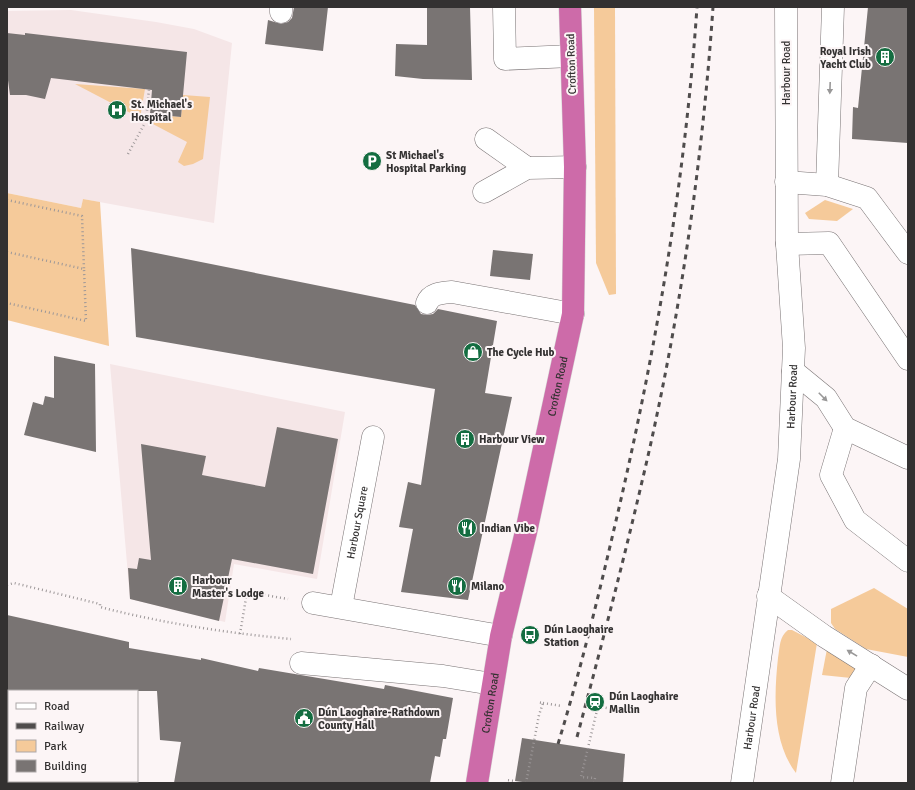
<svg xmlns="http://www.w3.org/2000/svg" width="915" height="790" viewBox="0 0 915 790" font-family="Signika,sans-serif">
	<rect width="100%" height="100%" fill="#fcf5f6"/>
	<!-- built -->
	<g fill="#f5e6e7">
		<polygon points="71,10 156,22 194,29 232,43 214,223 83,199 81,208 7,193 7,11"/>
		<polygon points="110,364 345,412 317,579 234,564 225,622 130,599"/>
		<polygon points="7,736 9,736 9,781 79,781 79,783 7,783"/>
	</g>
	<!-- green -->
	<g fill="#f5ca9a">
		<polygon points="594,7 615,7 616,294 609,295 596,263"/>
		<polygon points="75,84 145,89 140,118"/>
		<polygon points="183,95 210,97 203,159 193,164 184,166 178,162 187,142 149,122 150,114 181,117"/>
		<polygon points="7,193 81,208 83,199 100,202 109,346 7,320"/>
		<polygon points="825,200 853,209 837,221 809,219 805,213"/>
		<polygon points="874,588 908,609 908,657 866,649 835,629 831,623 831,609"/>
		<path d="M 788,630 L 792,630 L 817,643 L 796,773 C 772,742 774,695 778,658 C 780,647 779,637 788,630 Z"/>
		<polygon points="827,649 854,666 856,671 851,678 822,675"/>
	</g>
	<!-- building -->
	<g fill="#797473">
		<polygon points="294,7 328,7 323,51 265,44 268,20 281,24 288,22 292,18"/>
		<polygon points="427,7 470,7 472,80 423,79 395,76 396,44 427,45"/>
		<polygon points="868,7 908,7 908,143 852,139 853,107 858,108"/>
		<polygon points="7,33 25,35 25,33 187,52 181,117 150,114 152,90 51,78 45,99 26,95 10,95 7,73"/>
		<polygon points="131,248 415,305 421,314 427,315 433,314 438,309 497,321 485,393 512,397 468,600 401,592 413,529 399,527 408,482 421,485 435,389 136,337"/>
		<polygon points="493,250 533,254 530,280 490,276"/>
		<polygon points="54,356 95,364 96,452 24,435 33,402 43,405 45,396 54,398"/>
		<polygon points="277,427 338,439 313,574 232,559 219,621 130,599 128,568 137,569 139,558 151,560 141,444 206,456 202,475 265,487"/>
		<polygon points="7,615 129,642 129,648 201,660 201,658 258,671 259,668 384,689 385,685 453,698 446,739 443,739 440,757 435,756 430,783 174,783 181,742 160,740 157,691 7,691"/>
		<polygon points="522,738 625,754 623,783 530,783 515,781"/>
	</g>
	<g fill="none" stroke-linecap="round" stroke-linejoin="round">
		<defs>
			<g id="minor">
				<polyline points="504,7 505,59 571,56"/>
				<polyline points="281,12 281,7"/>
				<polyline points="486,139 527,168"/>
				<polyline points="786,182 827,185 867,198 908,253"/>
				<polyline points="827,185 833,7"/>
				<polyline points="484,192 527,168 575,167"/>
				<polyline points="787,244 829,243 908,359"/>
				<path d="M 427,303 C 431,293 442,293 452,292 L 573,314"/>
				<polyline points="793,371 826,398 845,428 908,458"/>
				<polyline points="845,428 831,475 855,520 908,561"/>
				<polyline points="768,596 824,636 908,689"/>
				<polyline points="313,603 501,636"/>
				<path id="s1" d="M 341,607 L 373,437"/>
				<polyline points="301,663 443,676 492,684"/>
				<polyline points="7,723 9,723"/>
				<path id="s2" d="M 742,783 L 789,459 L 794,348 L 787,244 L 786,7"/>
				<polyline points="842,783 856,688 871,665"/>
			</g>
			<g id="highway">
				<path id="s3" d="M 477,783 L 501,636 L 526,532 L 573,314 L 575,167 L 570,7"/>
			</g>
		</defs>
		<!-- minor casing -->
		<use href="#minor" stroke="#797374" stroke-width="23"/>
		<!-- highway casing -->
		<use href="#highway" stroke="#d2d2d2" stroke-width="23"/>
		<!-- path -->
		<g stroke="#9c9798" stroke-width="2.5" stroke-dasharray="1 3" stroke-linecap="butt">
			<polyline points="128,154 146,121 149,89"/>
			<polyline points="7,200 82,216 84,269"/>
			<polyline points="7,252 84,269 86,321 7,303"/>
			<path d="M 7,585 L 14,583 L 100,604 L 100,607 C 162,623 227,633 291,639"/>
			<polyline points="240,634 247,592 288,599"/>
			<polyline points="543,703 562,706"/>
			<polyline points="592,705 598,706"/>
			<polyline points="507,783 507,780 515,781"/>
			<polyline points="526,783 539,715 543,703 537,702"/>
			<polyline points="594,783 595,778 581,777 598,706 624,712"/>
		</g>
		<!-- minor -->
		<use href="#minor" stroke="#fff" stroke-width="22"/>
		<!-- highway -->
		<use href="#highway" stroke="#cd6ba9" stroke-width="22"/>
		<!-- rail -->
		<g stroke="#4f4c4c" stroke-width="3" stroke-dasharray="5 5" stroke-linecap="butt">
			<path d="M 577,737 C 603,640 628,544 650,447 C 682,303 703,154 713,7"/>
			<path d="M 558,744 C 580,672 598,598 615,525 C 655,355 685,182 697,7"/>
		</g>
	</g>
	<!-- one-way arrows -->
	<defs><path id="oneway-solid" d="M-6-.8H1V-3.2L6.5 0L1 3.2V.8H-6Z"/></defs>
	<g fill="#999898">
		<use href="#oneway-solid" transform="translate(830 88) rotate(92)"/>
		<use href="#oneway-solid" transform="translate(823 397) rotate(45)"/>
		<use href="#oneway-solid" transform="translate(852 653) rotate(-149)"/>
	</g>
	<!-- icons -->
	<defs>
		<symbol id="building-disc" viewBox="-11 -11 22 22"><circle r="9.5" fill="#146d41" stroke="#fcf5f6"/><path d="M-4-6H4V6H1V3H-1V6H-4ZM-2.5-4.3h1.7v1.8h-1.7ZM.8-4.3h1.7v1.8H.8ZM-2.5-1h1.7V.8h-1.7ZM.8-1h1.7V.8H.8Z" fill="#fff"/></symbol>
		<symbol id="hospital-disc" viewBox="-11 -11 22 22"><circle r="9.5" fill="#146d41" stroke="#fcf5f6"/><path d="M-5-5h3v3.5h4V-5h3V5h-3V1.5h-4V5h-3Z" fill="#fff"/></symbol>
		<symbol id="parking-disc" viewBox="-11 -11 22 22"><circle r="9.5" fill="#146d41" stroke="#fcf5f6"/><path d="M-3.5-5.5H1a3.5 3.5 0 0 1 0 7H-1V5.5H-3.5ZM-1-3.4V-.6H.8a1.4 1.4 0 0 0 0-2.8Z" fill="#fff"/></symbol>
		<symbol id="shop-disc" viewBox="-11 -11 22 22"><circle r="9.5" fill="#146d41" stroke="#fcf5f6"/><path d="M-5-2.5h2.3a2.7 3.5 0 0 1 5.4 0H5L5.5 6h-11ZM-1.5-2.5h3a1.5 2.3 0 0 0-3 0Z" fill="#fff"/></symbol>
		<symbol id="restaurant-disc" viewBox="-11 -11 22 22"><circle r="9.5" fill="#146d41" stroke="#fcf5f6"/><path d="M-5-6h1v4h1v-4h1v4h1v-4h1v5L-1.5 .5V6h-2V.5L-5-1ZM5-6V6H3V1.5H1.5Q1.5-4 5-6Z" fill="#fff"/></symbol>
		<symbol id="bus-disc" viewBox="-11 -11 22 22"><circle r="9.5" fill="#146d41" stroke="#fcf5f6"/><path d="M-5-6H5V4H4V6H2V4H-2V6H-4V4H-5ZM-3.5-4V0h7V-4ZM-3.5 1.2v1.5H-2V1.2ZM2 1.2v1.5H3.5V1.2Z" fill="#fff"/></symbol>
		<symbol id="station-disc" viewBox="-11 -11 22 22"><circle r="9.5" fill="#146d41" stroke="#fcf5f6"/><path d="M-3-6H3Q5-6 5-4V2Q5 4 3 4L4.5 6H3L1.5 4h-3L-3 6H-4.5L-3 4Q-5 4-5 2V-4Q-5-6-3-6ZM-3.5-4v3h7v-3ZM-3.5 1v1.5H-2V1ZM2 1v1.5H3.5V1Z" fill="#fff"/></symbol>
		<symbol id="civic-disc" viewBox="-11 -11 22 22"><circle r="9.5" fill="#146d41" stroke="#fcf5f6"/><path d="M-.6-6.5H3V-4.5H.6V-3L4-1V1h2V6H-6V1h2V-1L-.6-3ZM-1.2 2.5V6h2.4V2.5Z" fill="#fff"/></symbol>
	</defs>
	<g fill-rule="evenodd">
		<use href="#building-disc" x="874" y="46" width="22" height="22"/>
		<use href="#hospital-disc" x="106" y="99" width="22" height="22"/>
		<use href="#parking-disc" x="361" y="150" width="22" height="22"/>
		<use href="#shop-disc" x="462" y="341" width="22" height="22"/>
		<use href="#building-disc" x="454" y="428" width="22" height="22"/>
		<use href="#restaurant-disc" x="456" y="517" width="22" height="22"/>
		<use href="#building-disc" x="167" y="575" width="22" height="22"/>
		<use href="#restaurant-disc" x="446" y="575" width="22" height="22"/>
		<use href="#bus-disc" x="519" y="624" width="22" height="22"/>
		<use href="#station-disc" x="584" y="691" width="22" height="22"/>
		<use href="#civic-disc" x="293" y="707" width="22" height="22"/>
	</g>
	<g text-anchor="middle" stroke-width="4" stroke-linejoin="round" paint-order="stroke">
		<!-- poi labels -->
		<g font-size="11" font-weight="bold" fill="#333131" stroke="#fcf5f6" text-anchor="start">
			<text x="871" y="55" text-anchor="end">Royal Irish<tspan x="871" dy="13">Yacht Club</tspan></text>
			<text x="131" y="108">St. Michael's<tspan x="131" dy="13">Hospital</tspan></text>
			<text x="386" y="159">St Michael's<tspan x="386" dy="13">Hospital Parking</tspan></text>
			<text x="487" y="356">The Cycle Hub</text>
			<text x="479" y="443">Harbour View</text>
			<text x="481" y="532">Indian Vibe</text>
			<text x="192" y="584">Harbour<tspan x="192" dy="13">Master's Lodge</tspan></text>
			<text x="471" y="590">Milano</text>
			<text x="544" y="633">Dún Laoghaire<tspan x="544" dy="13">Station</tspan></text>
			<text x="609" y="700">Dún Laoghaire<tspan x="609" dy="13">Mallin</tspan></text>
			<text x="318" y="716">Dún Laoghaire-Rathdown<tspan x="318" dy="13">County Hall</tspan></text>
		</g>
		<!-- street labels -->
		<g font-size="11" fill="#333131" stroke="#fcf5f6">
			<text transform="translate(571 64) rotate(-92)" y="4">Crofton Road</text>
			<text transform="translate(786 73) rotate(-90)" y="4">Harbour Road</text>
			<text dy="4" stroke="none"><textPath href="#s3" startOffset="405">Crofton Road</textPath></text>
			<text dy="4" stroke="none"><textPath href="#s2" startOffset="390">Harbour Road</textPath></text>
			<text dy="4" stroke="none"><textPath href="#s1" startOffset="86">Harbour Square</textPath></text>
			<text dy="4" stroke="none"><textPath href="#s3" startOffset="81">Crofton Road</textPath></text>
			<text dy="4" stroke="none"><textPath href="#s2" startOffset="66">Harbour Road</textPath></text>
		</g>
	</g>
	<!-- border -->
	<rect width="915" height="790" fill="none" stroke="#333131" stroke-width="16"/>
	<!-- legend -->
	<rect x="8" y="690" width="130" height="92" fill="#fcf5f6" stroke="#aca7a7"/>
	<rect x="16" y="703" width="20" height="6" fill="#ffffff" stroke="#aca7a7"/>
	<text x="44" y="710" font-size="12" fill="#333131">Road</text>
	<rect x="16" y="723" width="20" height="6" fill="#4f4c4c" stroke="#aca7a7"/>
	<text x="44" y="730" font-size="12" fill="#333131">Railway</text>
	<rect x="16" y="740" width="20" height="12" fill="#f5ca9a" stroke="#aca7a7"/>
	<text x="44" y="750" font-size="12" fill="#333131">Park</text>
	<rect x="16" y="760" width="20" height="12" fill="#797473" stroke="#aca7a7"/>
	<text x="44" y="770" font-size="12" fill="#333131">Building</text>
</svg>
